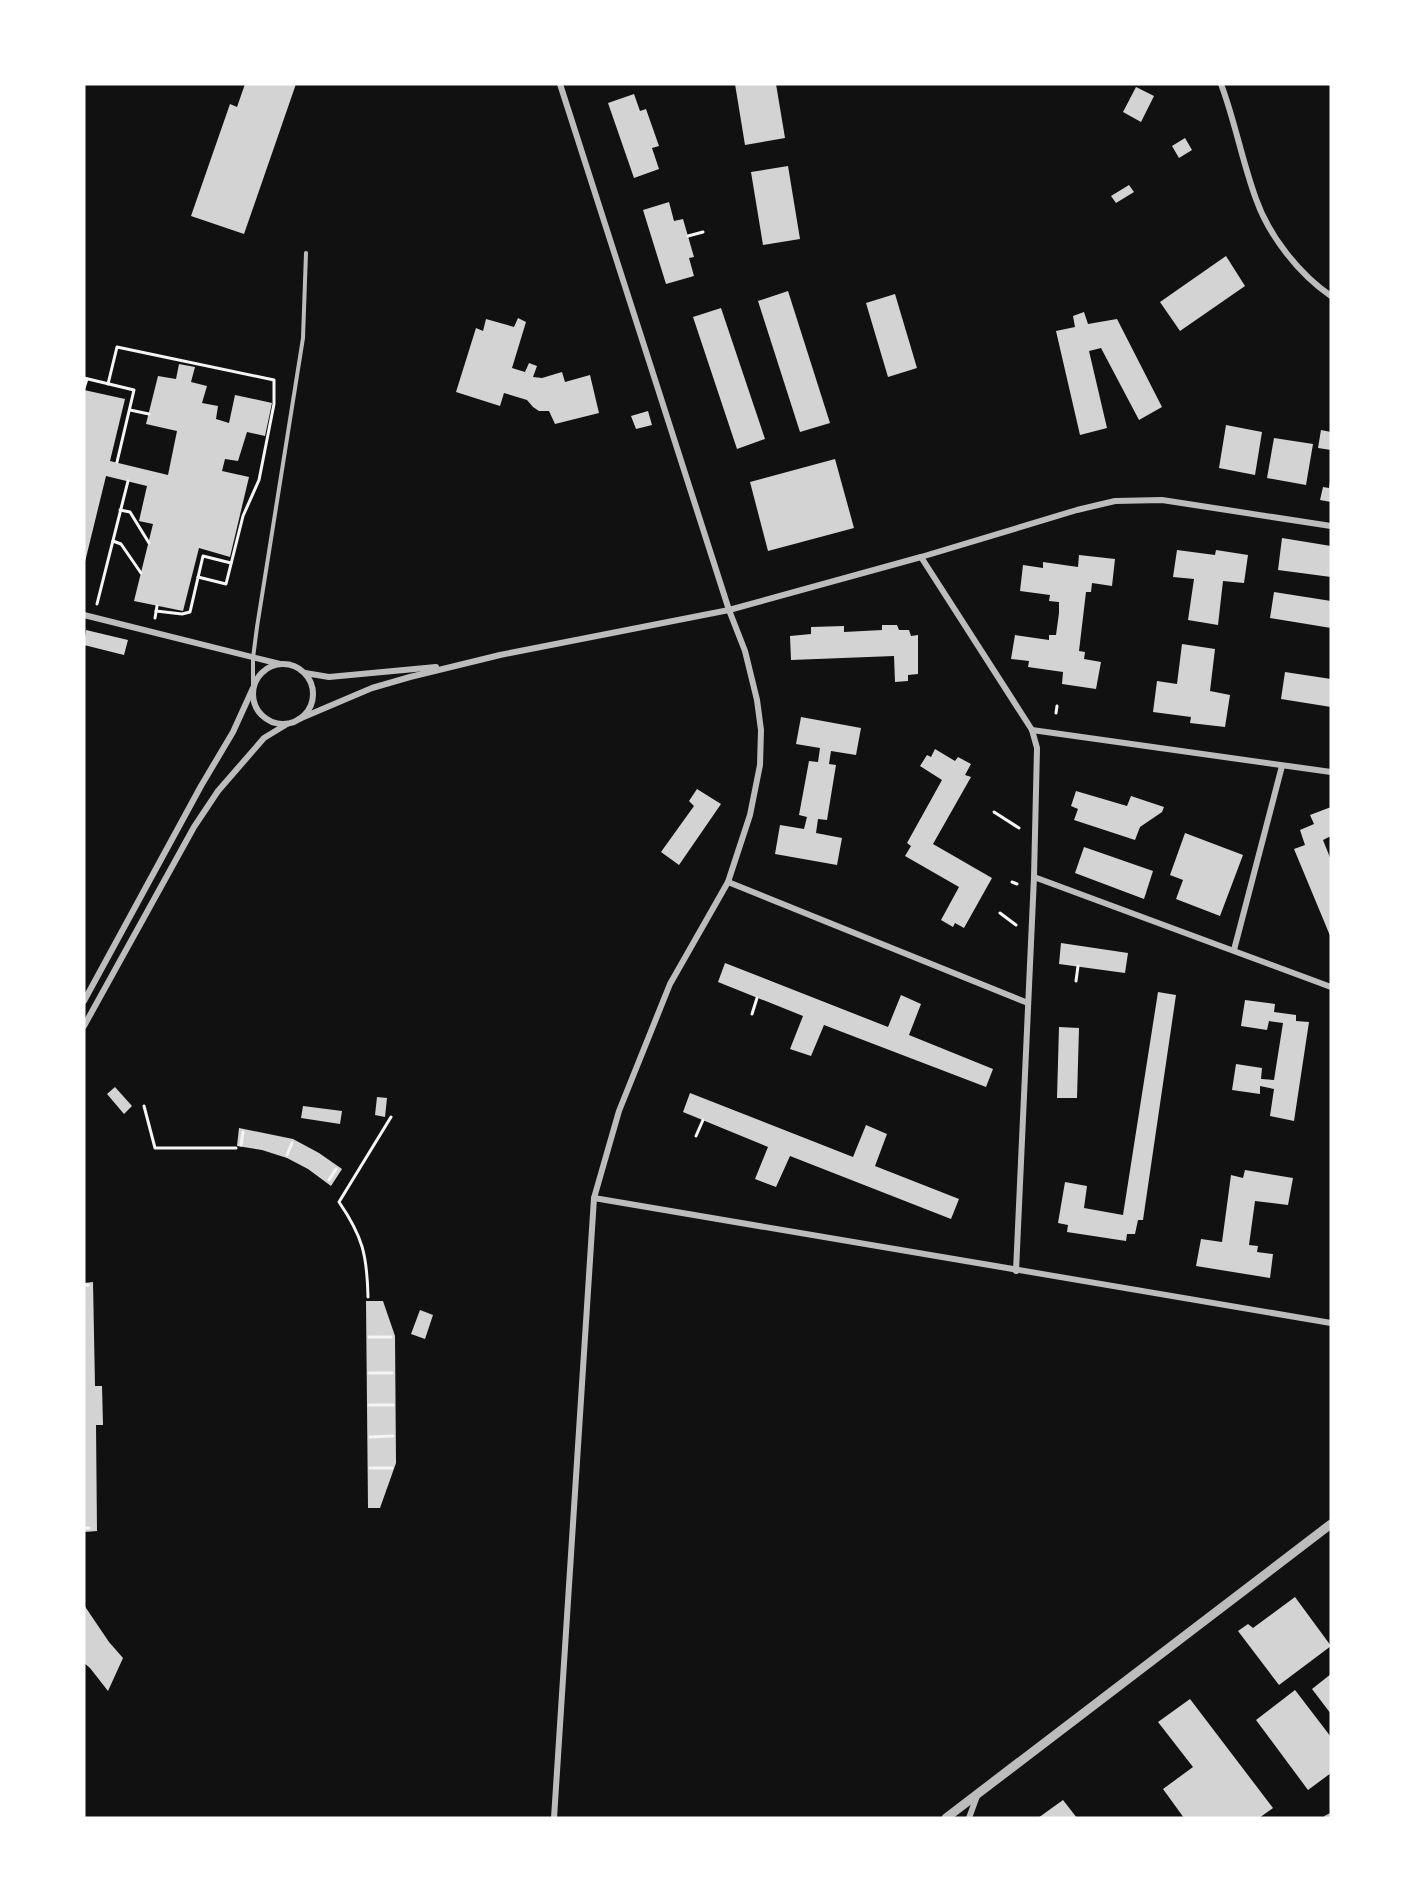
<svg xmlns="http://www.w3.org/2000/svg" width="1415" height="1902" viewBox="0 0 1415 1902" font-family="'PT Sans Narrow',sans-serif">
	<rect width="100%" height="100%" fill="#111"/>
	<!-- building -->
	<g fill="#d3d3d3">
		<polygon points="245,84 296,84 244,234 191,216 230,104 237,107"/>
		<polygon points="735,84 776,84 785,138 745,145"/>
		<polygon points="1136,87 1154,96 1141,122 1123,112"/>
		<polygon points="634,94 640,111 646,109 659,146 652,148 659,169 634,178 608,103"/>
		<polygon points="1185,138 1192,150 1179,158 1172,146"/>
		<polygon points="788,166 800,239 763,245 751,172"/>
		<polygon points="1129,185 1134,192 1116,203 1111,196"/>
		<polygon points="669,202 674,221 683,219 694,257 689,258 694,276 666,284 643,210"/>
		<polygon points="1226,256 1245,286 1180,331 1160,302"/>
		<polygon points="788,291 830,423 800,432 758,301"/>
		<polygon points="895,294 917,368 888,377 866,303"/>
		<polygon points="721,308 765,439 737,449 693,317"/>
		<polygon points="1084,312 1088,324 1117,319 1162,407 1139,420 1101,348 1089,351 1107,428 1080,435 1056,331 1075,327 1073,316"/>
		<polygon points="518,318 526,322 512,368 525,372 529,363 537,366 533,377 542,378 562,372 565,382 590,375 599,413 555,424 549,411 539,411 533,407 527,400 504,393 500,406 456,392 476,328 483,331 486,319 514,327"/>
		<polygon points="179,364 195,367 191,382 207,386 202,403 218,406 216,419 229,423 235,395 272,403 265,436 247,432 238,461 225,459 222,471 249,477 230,557 199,548 183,611 134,601 153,524 139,521 147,486 106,476 84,566 84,390 125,399 110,461 168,475 177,431 146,424 158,376 176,379"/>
		<polygon points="648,411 652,425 636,429 631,416"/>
		<polygon points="1226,425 1262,432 1255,475 1219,468"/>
		<polygon points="1321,430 1331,432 1331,450 1318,448"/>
		<polygon points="1274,438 1313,444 1306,485 1267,478"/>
		<polygon points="835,459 854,528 768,551 750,482"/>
		<polygon points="1330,481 1331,502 1320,500 1323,487 1329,488"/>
		<polygon points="1282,538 1331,546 1331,577 1278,570"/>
		<polygon points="1177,550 1215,555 1216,550 1248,555 1244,583 1223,581 1218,625 1188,620 1194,579 1173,577"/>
		<polygon points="1079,555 1115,559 1112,586 1092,583 1091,592 1086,592 1079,651 1085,652 1084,659 1101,662 1096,689 1062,684 1063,672 1028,667 1029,661 1011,659 1015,635 1049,640 1049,635 1056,635 1059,613 1059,602 1049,601 1050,595 1020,591 1023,565 1043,568 1043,562 1078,567"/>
		<polygon points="1274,592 1331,601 1331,628 1270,618"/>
		<polygon points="882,625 897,625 899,630 909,630 911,636 918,635 918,674 908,675 908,681 895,682 894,656 791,660 790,636 811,634 811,627 844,626 844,632 882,630"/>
		<polygon points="86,630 128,640 124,655 84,645"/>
		<polygon points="1182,644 1215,649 1210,691 1230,695 1225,727 1190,723 1191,717 1153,712 1157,681 1177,684"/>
		<polygon points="1285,672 1331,679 1331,707 1281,699"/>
		<polygon points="801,717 861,728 856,755 831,751 829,764 836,765 827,820 818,819 816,833 842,838 837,865 775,854 780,825 804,829 807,817 799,815 809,761 818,762 820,748 796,744"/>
		<polygon points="935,749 955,761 958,757 971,764 965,775 971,777 933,844 992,878 964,928 955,923 953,927 941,920 959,887 905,856 911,846 907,843 942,780 920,766 927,755 931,757"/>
		<polygon points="697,789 721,804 679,865 661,852 694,806 689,801"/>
		<polygon points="1076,791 1127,806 1131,796 1164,807 1162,812 1140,827 1135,840 1074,820 1078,809 1071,806"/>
		<polygon points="1331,807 1331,836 1323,840 1331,860 1331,938 1294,849 1305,845 1300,830 1314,824 1310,815"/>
		<polygon points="1185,833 1243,855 1220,916 1176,899 1183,880 1170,875"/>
		<polygon points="1084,847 1153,871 1144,899 1075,873"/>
		<polygon points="1061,943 1128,953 1125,973 1059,964"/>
		<polygon points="725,963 888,1027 901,995 921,1004 909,1035 993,1069 986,1087 824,1025 811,1056 790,1049 803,1016 718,982"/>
		<polygon points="1158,992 1176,995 1143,1220 1138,1220 1135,1234 1127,1234 1126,1241 1067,1232 1068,1225 1058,1223 1065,1182 1087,1186 1084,1208 1123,1215"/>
		<polygon points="1245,1000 1275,1004 1274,1012 1296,1015 1296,1021 1309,1022 1294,1121 1270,1116 1274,1089 1260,1086 1260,1094 1232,1090 1236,1064 1262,1068 1261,1079 1274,1080 1283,1023 1269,1021 1267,1030 1241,1026"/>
		<polygon points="1059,1027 1079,1028 1077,1098 1057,1098"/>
		<polygon points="115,1087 132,1106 124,1114 107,1094"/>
		<polygon points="690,1093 853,1157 866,1125 887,1134 875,1166 959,1199 951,1219 790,1156 776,1187 755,1179 768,1147 683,1112"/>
		<polygon points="377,1097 387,1098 385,1117 375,1115"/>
		<polygon points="303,1106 342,1111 340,1124 301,1118"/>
		<polygon points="239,1128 293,1139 319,1153 342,1169 331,1186 308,1169 287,1158 262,1150 237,1146"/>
		<polygon points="1245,1170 1293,1178 1288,1205 1255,1201 1249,1245 1258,1246 1257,1252 1273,1254 1270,1278 1196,1266 1201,1239 1222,1242 1231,1175 1243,1178"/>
		<polygon points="93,1282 95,1386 102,1386 103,1425 96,1425 97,1531 84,1532 84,1283"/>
		<polygon points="366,1301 383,1301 395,1336 396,1463 380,1508 368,1508"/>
		<polygon points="420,1310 433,1315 425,1339 411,1334"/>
		<polygon points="1295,1597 1331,1646 1279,1685 1238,1631 1248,1624 1253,1628"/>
		<polygon points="84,1605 109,1642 123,1658 108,1691 90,1668 84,1663"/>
		<polygon points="1331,1674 1331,1714 1312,1689"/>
		<polygon points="1295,1690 1331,1737 1331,1773 1308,1790 1256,1720"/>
		<polygon points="1190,1699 1273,1808 1259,1818 1184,1818 1163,1789 1193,1767 1158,1722"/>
		<polygon points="1063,1800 1077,1818 1038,1818"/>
	</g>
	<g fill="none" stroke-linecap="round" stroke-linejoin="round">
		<!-- path -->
		<g stroke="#f5f5f5" stroke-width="3">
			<polyline points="688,236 703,232"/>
			<polyline points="84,378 134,390 117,462"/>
			<polyline points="108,384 117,347 274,380 274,404 259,480 243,516 226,584 198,577"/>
			<polyline points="84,388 87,379"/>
			<polyline points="130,410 149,414"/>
			<polyline points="120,510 130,512 149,543"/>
			<polyline points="113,541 121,544 141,573"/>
			<polyline points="97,604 128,481"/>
			<polyline points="156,611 182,614 190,612 203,556 231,563"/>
			<polyline points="155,618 157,606"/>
			<polyline points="1056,713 1057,706"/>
			<polyline points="994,812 1019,828"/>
			<polyline points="1012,882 1017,884"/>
			<polyline points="1000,913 1016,925"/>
			<polyline points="1076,981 1078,966"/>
			<polyline points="752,1014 757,998"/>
			<polyline points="144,1106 155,1148 236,1148"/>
			<polyline points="696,1136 703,1120"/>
			<polyline points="241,1145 243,1132"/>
			<polyline points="287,1155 292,1143"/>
			<polyline points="329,1180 336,1169"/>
			<polyline points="84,1285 88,1285"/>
			<path d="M 368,1297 C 367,1255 363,1237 339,1202 L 391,1117"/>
			<polyline points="369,1337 391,1337"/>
			<polyline points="369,1373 392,1373"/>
			<polyline points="369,1405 393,1405"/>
			<polyline points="370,1437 393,1436"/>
			<polyline points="370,1468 392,1468"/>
			<polyline points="84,1528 89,1528"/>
		</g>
		<!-- service -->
		<polyline stroke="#bcbcbc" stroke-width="4" points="253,688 253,658 257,627 303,338 306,253"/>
		<!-- minor -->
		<g stroke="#bcbcbc" stroke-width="6">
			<path d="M 1221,84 C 1235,121 1242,161 1256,199 C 1269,236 1299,274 1331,296"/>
			<polyline points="921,557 1032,730 1037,748 1034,877 1016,1271"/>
			<polyline points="84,615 280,664"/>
			<circle cx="283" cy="694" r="30"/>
			<polyline points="305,673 329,677 436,667"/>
			<polyline points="299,719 372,688 410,677 500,655 729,610 921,557 1077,510 1115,501 1162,500 1331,526"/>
			<polyline points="1032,730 1331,772"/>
			<polyline points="1034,877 1331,987"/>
			<polyline points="728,882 1028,1003"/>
			<polyline points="1234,950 1282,766"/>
			<polyline points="84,1001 201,786 233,732 253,688"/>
			<polyline points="84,1026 194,827 218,791 264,738 287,724"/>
			<polyline points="594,1198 1331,1323"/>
			<polyline points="554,1818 594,1198 619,1111 670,984 728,882 750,815 760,765 761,730 757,700 745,651 729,610 560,84"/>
			<polyline points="969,1818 977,1796"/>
			<polyline points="1327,1818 1331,1816"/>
		</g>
		<!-- tertiary -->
		<polyline stroke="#bcbcbc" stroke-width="9" points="946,1818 1331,1524"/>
	</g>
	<!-- border -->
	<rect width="1415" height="1902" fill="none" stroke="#ffffff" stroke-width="171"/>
</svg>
